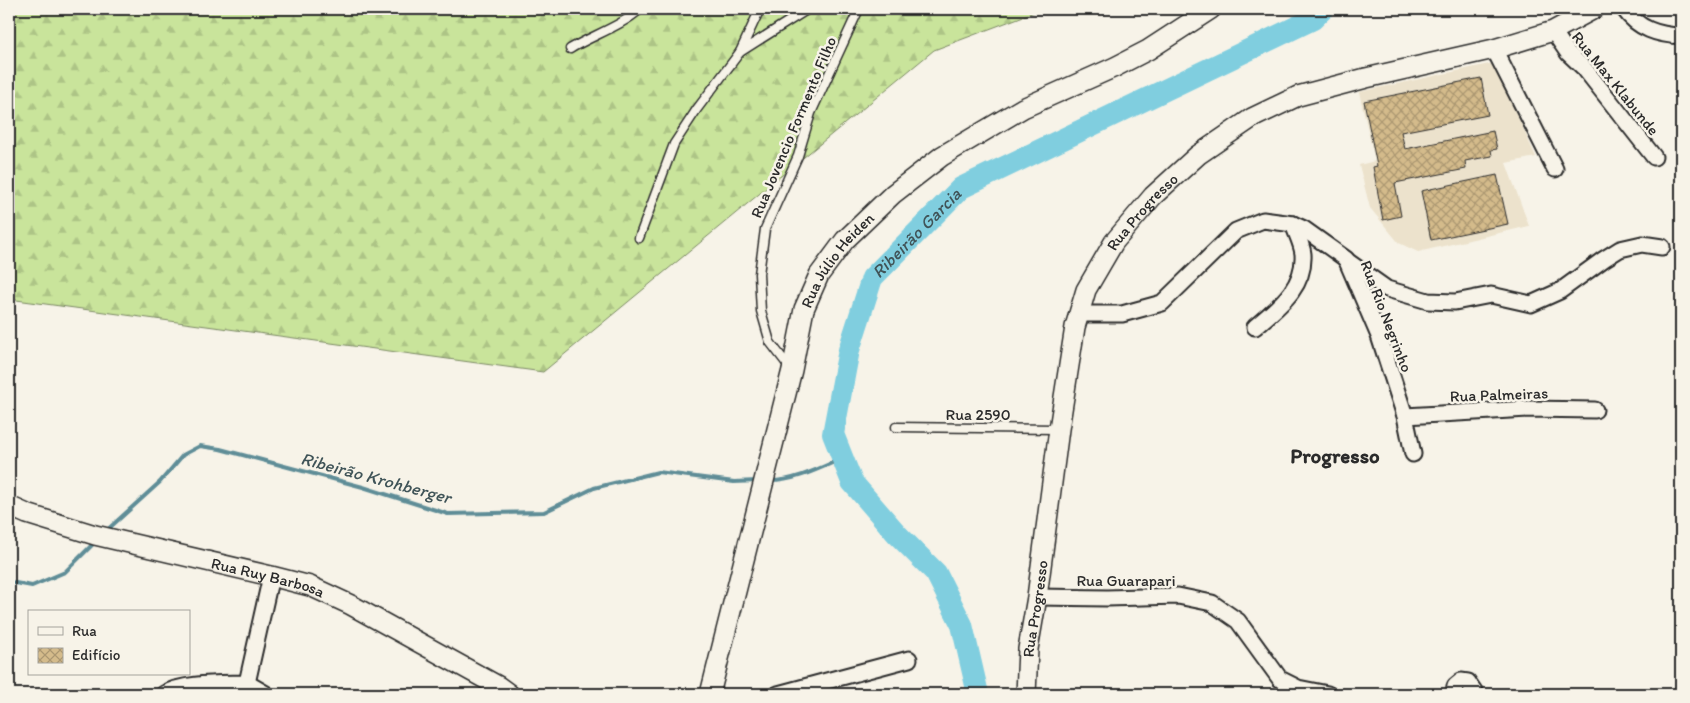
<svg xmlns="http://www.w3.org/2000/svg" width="1690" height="703" viewBox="0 0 1690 703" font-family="Itim,sans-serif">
	<defs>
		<pattern id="forest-firs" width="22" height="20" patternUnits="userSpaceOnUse" patternTransform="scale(1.25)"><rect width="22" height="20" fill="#c9e49b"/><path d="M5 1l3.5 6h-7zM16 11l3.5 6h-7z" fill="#adc486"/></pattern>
		<pattern id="building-cross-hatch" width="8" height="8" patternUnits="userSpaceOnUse" patternTransform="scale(1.25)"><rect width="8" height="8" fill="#d4bb8b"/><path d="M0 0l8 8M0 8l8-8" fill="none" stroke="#ac9872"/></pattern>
	</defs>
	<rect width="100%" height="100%" fill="#f7f3e8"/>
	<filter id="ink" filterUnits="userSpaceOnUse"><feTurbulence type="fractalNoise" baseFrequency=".02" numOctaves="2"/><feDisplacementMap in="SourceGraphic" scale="10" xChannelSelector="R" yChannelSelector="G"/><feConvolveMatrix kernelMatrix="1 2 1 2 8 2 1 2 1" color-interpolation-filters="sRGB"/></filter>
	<g filter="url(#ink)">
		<!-- built -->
		<polygon fill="#ece2cc" points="1494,63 1536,157 1506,163 1529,226 1418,252 1399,243 1370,208 1359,165 1375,161 1359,92"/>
		<!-- forest -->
		<polygon fill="url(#forest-firs)" stroke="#7a8863" points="9,9 1042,9 934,50 543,372 9,299"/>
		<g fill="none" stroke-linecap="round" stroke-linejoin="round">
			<!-- stream -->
			<g stroke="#5e8d97" stroke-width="4">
				<path d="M 770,481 C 795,481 820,468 843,458"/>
				<polyline points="106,531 160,482 183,455 200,446 220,449 363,487 448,514 544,512 594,488 658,472 734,482 758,481"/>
				<polyline points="9,579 10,582 32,586 65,572 96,541"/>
			</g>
			<!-- river -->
			<path stroke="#80cedf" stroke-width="22" id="s1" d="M 978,694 L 962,625 L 936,573 L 897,534 L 852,482 L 833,434 L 849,350 L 872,278 L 961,188 L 1313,19 L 1323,9"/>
		</g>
		<!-- building -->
		<g fill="url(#building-cross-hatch)" stroke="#2b2b2b">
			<polygon points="1481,78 1488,115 1401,132 1405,149 1493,131 1497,149 1491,150 1492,156 1465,161 1466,169 1395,183 1401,216 1383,220 1373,167 1377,166 1364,101"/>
			<polygon points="1497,175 1508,224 1431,240 1421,191"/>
		</g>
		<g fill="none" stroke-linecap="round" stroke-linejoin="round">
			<defs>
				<g id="service">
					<polyline points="760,9 740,52 808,9"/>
					<path d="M 570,49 C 591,36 622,26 640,9"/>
					<polyline points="639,238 674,144 697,109 740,52"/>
					<polyline points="790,368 770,342 761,311 759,274 765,229 798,156 811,113 859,9"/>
					<polyline points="896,427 1059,429"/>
				</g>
				<g id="minor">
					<path d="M 1624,9 C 1638,29 1658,35 1681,36"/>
					<polyline points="1553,31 1568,53 1584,68 1654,157"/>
					<polyline points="1494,49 1555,169"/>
					<polyline points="1346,260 1387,289 1428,301 1455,302 1491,295 1531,304 1560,291 1604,259 1620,249 1642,244 1662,247"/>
					<polyline points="1078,314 1122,314 1162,303 1236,231 1263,220 1293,224 1304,229 1346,259 1379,336 1405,416 1413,454"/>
					<path d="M 1255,327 C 1278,307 1305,288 1303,254 C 1302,244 1296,233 1293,224"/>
					<polyline points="1405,416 1528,409 1595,410"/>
					<polyline points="1037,597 1107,598 1178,596 1212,603 1238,621 1280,679 1298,688 1328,694"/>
					<polyline points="247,683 266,694"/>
					<path d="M 164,694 C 183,682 224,684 247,683 L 271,576"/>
					<polyline points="778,694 909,659"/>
					<polyline points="1454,694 1455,686 1461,681 1468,682 1476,694"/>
				</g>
				<g id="tertiary">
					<path id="s2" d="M 9,506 L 27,514 L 95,535 L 271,576 L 310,586 L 351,605 L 498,686 L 509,694"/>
					<path id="s3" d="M 710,694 L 792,370 L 804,309 L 819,275 L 845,240 L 893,194 L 942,156 L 1023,108 L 1115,67 L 1148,50 L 1211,9"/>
					<path id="s4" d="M 1026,694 L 1028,649 L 1037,597 L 1059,429 L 1075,327 L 1086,290 L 1114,242 L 1153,196 L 1198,155 L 1252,118 L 1298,96 L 1366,78 L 1494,49 L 1553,31 L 1594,9"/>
				</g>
			</defs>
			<!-- service casing -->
			<use href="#service" stroke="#2b2b2b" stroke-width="11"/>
			<!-- minor casing -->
			<use href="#minor" stroke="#2b2b2b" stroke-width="19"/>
			<!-- tertiary casing -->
			<use href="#tertiary" stroke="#2b2b2b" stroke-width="22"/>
			<!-- service -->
			<use href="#service" stroke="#f7f3e8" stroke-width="8"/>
			<!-- minor -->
			<use href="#minor" stroke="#f7f3e8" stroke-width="15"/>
			<!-- tertiary -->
			<use href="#tertiary" stroke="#f7f3e8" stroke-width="19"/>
		</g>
	</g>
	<g text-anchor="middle" stroke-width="5" stroke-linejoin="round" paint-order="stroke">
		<!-- street labels -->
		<g font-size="16" fill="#2b2b2b" stroke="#f7f3e8">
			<text transform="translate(1616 83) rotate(51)" y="6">Rua Max Klabunde</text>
			<text transform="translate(793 127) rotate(-67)" y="6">Rua Jovencio Formento Filho</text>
			<text dy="6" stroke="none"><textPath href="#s4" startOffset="506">Rua Progresso</textPath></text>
			<text dy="6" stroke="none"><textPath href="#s3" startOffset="456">Rua Júlio Heiden</textPath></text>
			<text transform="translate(1387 316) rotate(69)" y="6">Rua Rio Negrinho</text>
			<text transform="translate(1499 394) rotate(-2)" y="6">Rua Palmeiras</text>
			<text x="978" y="420">Rua 2590</text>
			<text dy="6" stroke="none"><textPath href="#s2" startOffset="269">Rua Ruy Barbosa</textPath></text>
			<text x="1126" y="586">Rua Guarapari</text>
			<text dy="6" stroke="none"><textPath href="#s4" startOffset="86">Rua Progresso</textPath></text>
		</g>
		<!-- water labels -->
		<g font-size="18" font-style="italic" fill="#405458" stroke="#f7f3e8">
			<text dy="6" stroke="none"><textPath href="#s1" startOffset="529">Ribeirão Garcia</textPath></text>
			<text transform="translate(376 478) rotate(15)" y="6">Ribeirão Krohberger</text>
		</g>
		<!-- district labels -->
		<g font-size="21" font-weight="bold" fill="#2b2b2b" stroke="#f7f3e8">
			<text x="1335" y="463">Progresso</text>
		</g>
	</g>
	<!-- margin -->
	<rect width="1690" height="703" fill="none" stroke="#f7f3e8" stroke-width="30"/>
	<rect x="15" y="15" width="1660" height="673" fill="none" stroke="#2b2b2b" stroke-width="2" filter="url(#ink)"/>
	<!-- legend -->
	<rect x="28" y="610" width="162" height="65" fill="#f7f3e8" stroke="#a5a39c"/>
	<rect x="38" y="627" width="25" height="8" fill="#f7f3e8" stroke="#a5a39c"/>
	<text x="72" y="636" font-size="15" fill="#2b2b2b">Rua</text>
	<rect x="38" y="648" width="25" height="15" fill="url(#building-cross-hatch)" stroke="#a5a39c"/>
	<text x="72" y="660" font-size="15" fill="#2b2b2b">Edifício</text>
</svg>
